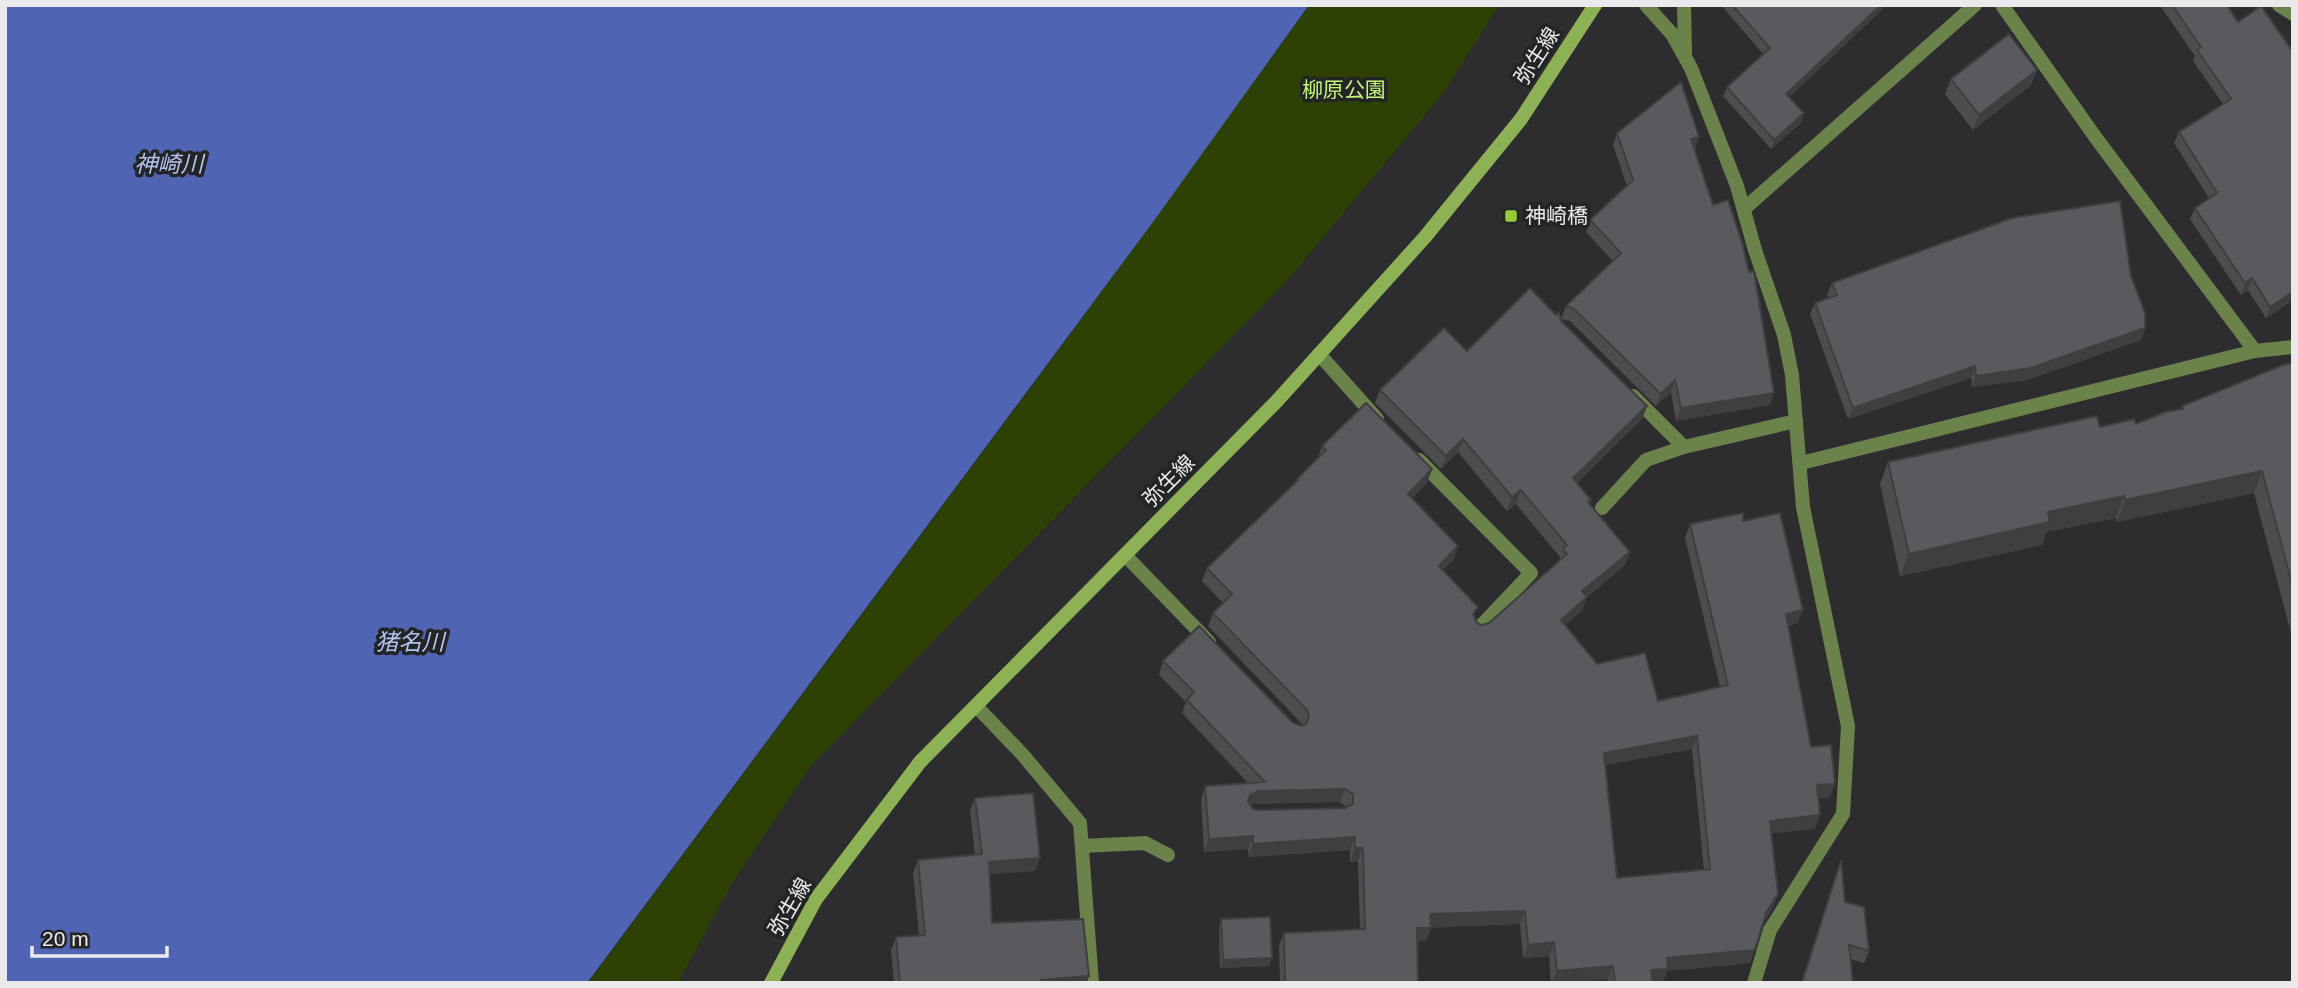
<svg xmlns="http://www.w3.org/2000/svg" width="2298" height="988" viewBox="0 0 2298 988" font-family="Arial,'Noto Sans JP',sans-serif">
	<rect width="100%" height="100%" fill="#2d2d30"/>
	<!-- green -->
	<polygon fill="#2d4105" points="1310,5 1499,5 1445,91 1286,282 811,766 733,882 678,983 588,983 1067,339"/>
	<!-- water -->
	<polygon fill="#4f65b4" points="5,5 1309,5 1153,222 587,983 5,983"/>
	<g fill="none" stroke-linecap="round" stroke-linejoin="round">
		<!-- lane -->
		<g stroke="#6b824b" stroke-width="14">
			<polyline points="1319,354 1377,419"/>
			<polyline points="1633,396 1684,447"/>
			<polyline points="1419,460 1531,573 1478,629"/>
			<polyline points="1602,508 1646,460 1684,447 1796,421"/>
			<polyline points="1125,555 1209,642"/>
			<polyline points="976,706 1023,755 1080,823 1092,983"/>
			<polyline points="1082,846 1145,843 1168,855"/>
		</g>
		<!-- street -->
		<g stroke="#6b824b" stroke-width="14">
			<polyline points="1646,5 1672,34 1691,68 1737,186 1755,250 1784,335 1792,375 1803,507 1848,726 1843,814 1770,930 1754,983"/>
			<polyline points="1684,5 1685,53"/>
			<polyline points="2002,5 2096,138 2255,351"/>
			<polyline points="2279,5 2293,14"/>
			<polyline points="1744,209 1975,5"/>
			<polyline points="1801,463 2255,351 2293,347"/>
		</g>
		<!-- secondary -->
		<polyline stroke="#8db256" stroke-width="14" points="771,983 816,899 920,762 1276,402 1425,237 1521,119 1595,5"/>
	</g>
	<!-- wall -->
	<g fill="#4d4d50" fill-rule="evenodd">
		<polygon points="1721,5 1887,5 1789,97 1804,113 1801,123 1771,149 1723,96 1727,87 1763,54"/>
		<polygon points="2162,5 2227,5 2238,22 2291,49 2293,49 2293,300 2266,318 2248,290 2241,295 2190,219 2195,208 2209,198 2174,143 2179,132 2223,104 2193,61 2195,56 2161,7"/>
		<polygon points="2037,70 2031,85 1973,130 1945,94 1951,79"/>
		<polygon points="1617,133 1695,149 1770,405 1676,421 1671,392 1656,406 1570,321 1561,319 1566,306 1613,261 1586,232 1590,220 1627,186 1613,145"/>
		<polygon points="2131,276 2145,328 2141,340 2027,380 1972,387 1971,378 1848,419 1810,314 1815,303 1829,298 1827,295 1832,283"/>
		<path d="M 1561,321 L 1647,406 L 1642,419 L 1577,483 L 1591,500 L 1590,504 L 1630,552 L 1625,565 L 1587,597 L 1582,610 L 1565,625 L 1597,664 L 1658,701 L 1720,687 L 1685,538 L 1690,524 L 1743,521 L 1798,623 L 1788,626 L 1811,747 L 1830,797 L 1818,798 L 1815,829 L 1772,833 L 1778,894 L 1773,907 L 1763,924 L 1750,963 L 1667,971 L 1663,982 L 1608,983 L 1608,979 L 1573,983 L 1551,983 L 1549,956 L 1523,958 L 1520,924 L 1431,927 L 1426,941 L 1417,941 L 1418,983 L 1280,983 L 1279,946 L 1284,933 L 1360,930 L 1358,861 L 1350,862 L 1350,850 L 1249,857 L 1248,849 L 1204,852 L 1201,800 L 1205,786 L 1248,783 L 1182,713 L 1186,702 L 1159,675 L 1163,661 L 1293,723 L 1302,726 L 1303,725 L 1208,626 L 1213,613 L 1223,603 L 1202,581 L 1207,568 L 1295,483 L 1297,479 L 1317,459 L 1322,446 L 1432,469 L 1427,483 L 1412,498 L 1454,559 L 1443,570 L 1474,616 L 1477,623 L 1481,625 L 1489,623 L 1558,562 L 1560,557 L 1516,504 L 1507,511 L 1458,452 L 1441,469 L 1375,403 L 1380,390 L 1467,351 ZM 1692,749 L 1704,870 L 1617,878 L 1605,765 ZM 1340,802 L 1347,807 L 1345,808 L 1258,810 L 1253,809 L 1251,805 L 1253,804 Z"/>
		<polygon points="2293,363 2293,632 2291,633 2254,493 2117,522 2116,518 2046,532 2042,545 1900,576 1880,484 1888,462 2100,427 2136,424 2181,409 2182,406"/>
		<polygon points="975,798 1035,871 989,874 992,923 1087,983 894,983 891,950 896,937 919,935 913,873 918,860 975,855 970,811"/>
		<polygon points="1841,860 1845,902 1869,951 1864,963 1851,959 1853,983 1801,983"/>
		<polygon points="1221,919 1269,966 1220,968 1219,927"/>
	</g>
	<!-- shaded-wall -->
	<g fill="#3e3f41">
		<polygon points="1881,5 1887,5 1783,103 1786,94"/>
		<polygon points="2037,70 2031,85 1973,130 1979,115"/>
		<polygon points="1804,113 1801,123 1771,149 1774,140"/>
		<polygon points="1699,137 1695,149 1691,139"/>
		<polygon points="2252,278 2248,290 2241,295 2245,283"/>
		<polygon points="2293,292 2293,300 2266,318 2270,307"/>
		<polygon points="2145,328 2141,340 2027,380 1972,387 1976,376"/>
		<polygon points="1975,366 1971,378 1848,419 1853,408"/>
		<polygon points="1675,380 1671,392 1656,406 1661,394"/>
		<polygon points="1774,393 1770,405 1676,421 1681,408"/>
		<polygon points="1647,406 1642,419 1568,491 1573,478"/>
		<polygon points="1463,439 1458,452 1441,469 1446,456"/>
		<polygon points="1432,469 1427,483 1403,508 1408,494"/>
		<polygon points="2262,471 2254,493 2117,522 2125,500"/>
		<polygon points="1521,490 1516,504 1507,511 1512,497"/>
		<polygon points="2124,496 2116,518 2046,532 2042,545 1900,576 1909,554 2048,512"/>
		<polygon points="1458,546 1454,559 1434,579 1439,566"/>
		<polygon points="1630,552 1625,565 1577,605 1582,591"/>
		<polygon points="1587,597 1582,610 1556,633 1561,620"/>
		<polygon points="1803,610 1798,623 1781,627 1786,614"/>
		<polygon points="1697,736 1692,749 1599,766 1604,753"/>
		<polygon points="1835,784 1830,797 1812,799 1817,785"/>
		<polygon points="1345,789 1340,802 1253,804 1245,809 1250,795 1258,791"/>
		<polygon points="1820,815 1815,829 1765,834 1770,821"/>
		<polygon points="1253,836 1248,849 1204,852 1209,839"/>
		<polygon points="1355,837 1350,850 1249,857 1253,844"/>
		<polygon points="1355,848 1363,848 1358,861 1350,862"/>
		<polygon points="1040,858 1035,871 984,875 989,862"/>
		<polygon points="1778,894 1773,907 1761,927 1766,913"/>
		<polygon points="1525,911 1520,924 1426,928 1430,914"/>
		<polygon points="1417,928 1431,928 1426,941 1412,942"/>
		<polygon points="1554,942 1549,956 1523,958 1528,945"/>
		<polygon points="1755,950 1750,963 1667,971 1663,982 1647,983 1651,970 1667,958"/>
		<polygon points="1272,958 1269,966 1220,968 1223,960"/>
		<polygon points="1613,966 1608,979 1573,983 1552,983 1557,971"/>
		<polygon points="1089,976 1087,983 1040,983 1041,980"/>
	</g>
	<!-- building -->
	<g fill="#595a5d" stroke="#3e3f41" stroke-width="2" fill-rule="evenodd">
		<polygon points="1732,5 1881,5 1786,94 1804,113 1774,140 1727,87 1770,48"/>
		<polygon points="2172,5 2227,5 2238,22 2261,6 2291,49 2293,49 2293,292 2270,307 2252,278 2245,283 2195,208 2217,193 2179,132 2231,99 2197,50 2201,47"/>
		<polygon points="2009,34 2037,70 1979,115 1951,79"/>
		<polygon points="1681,82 1699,137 1691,139 1713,205 1728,200 1742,242 1749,272 1754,271 1774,393 1681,408 1675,380 1661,394 1574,309 1566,306 1621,253 1590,220 1633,180 1617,133"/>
		<polygon points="2120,201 2131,276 2145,313 2145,328 2031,368 1976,376 1975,366 1853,408 1815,303 1837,295 1832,283 2012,218"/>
		<path d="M 1530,288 L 1556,315 L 1559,313 L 1561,321 L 1647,406 L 1573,478 L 1591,500 L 1588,502 L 1630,552 L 1582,591 L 1587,597 L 1561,620 L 1597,664 L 1645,653 L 1658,701 L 1728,685 L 1690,524 L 1743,513 L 1743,521 L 1780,513 L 1803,610 L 1786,614 L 1811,747 L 1831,745 L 1835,784 L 1817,785 L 1820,815 L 1770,821 L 1778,894 L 1766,913 L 1755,950 L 1667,958 L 1668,969 L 1651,970 L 1653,983 L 1615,983 L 1613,966 L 1557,971 L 1554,942 L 1528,945 L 1525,911 L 1430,914 L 1431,928 L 1417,928 L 1418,983 L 1285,983 L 1284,933 L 1365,929 L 1363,848 L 1355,848 L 1355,837 L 1253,844 L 1253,836 L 1209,839 L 1205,786 L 1265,782 L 1187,700 L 1194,692 L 1163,661 L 1199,626 L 1293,723 L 1302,726 L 1307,723 L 1309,715 L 1307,710 L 1213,613 L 1232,594 L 1207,568 L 1298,480 L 1297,479 L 1326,450 L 1322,446 L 1366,403 L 1432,469 L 1408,494 L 1458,546 L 1439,566 L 1478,607 L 1473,614 L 1477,623 L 1481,625 L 1489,623 L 1567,554 L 1563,549 L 1567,545 L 1521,490 L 1512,497 L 1463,439 L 1446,456 L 1380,390 L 1444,328 L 1467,351 ZM 1697,736 L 1710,869 L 1617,878 L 1604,753 ZM 1345,789 L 1353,794 L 1353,804 L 1345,808 L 1258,810 L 1253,809 L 1248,801 L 1250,795 L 1258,791 Z"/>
		<polygon points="2293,363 2293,588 2262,471 2125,500 2124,496 2048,512 2050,522 1909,554 1888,462 2097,416 2100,427 2134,419 2136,424 2165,412 2183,409 2182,406 2283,365"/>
		<polygon points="1033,793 1040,858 989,862 992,923 1083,919 1089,976 1041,980 1041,983 900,983 896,937 925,935 918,860 982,854 975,798"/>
		<polygon points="1841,860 1845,902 1864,907 1869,951 1849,945 1853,983 1802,983"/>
		<polygon points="1270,917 1272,958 1223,960 1221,919"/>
	</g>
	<!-- markers -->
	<rect fill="#97cc38" stroke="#232426" stroke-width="2.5" x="1504" y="209" width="14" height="14" rx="3.5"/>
	<g text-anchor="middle" stroke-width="7" stroke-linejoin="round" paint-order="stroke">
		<!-- street labels -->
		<g font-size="21" fill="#eaeaec" stroke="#232426">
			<text transform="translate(1537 56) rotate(-57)" y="7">弥生線</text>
			<text transform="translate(1169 481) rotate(-45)" y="7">弥生線</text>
			<text transform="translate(790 907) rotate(-60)" y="7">弥生線</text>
		</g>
		<!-- park labels -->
		<g font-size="21" fill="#c2f37b" stroke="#232426">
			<text x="1344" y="97">柳原公園</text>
		</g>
		<!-- poi labels -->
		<g font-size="21" fill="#eaeaec" stroke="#232426" text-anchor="start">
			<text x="1525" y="223">神崎橋</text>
		</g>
		<!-- water labels -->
		<g font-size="23" font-style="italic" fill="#b4c3ee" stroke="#232426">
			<text x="169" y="172">神崎川</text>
			<text x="410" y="650">猪名川</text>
		</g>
	</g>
	<!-- border -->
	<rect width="2298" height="988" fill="none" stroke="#eaeaec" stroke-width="14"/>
	<!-- scale -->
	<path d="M32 946v10h135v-10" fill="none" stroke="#eaeaec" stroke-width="3.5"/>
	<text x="42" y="946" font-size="21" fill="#eaeaec" stroke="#232426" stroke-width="5" paint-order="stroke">20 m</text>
</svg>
